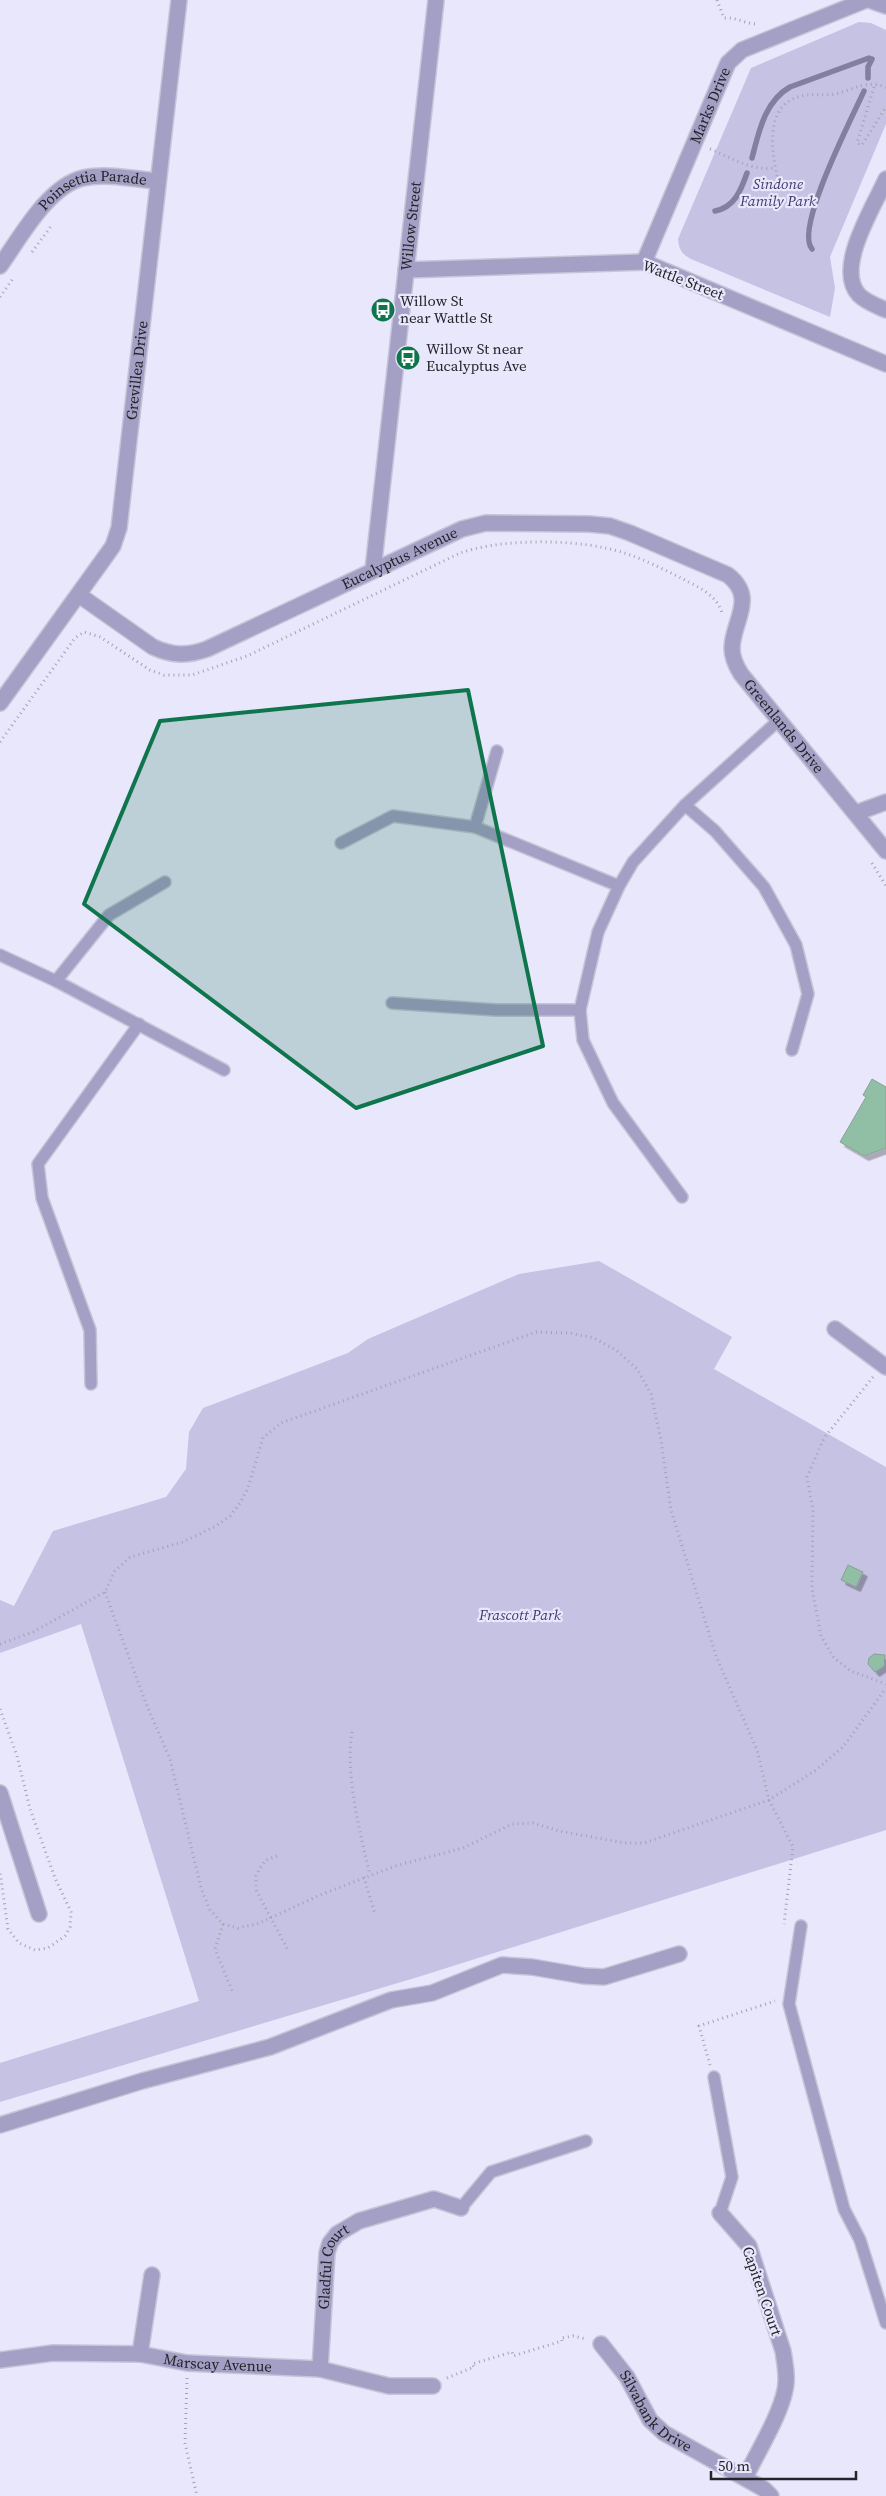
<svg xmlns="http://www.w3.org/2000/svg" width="886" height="2496" viewBox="0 0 886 2496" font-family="'Source Serif 4',serif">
	<defs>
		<filter id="shadow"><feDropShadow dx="4.5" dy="4.5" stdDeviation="0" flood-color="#0004"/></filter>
	</defs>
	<rect width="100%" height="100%" fill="#e9e7fb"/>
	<!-- park -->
	<g fill="#c5c2e3">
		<path d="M 859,22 L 871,23 L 886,30 L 886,124 L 830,257 L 835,288 L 830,317 L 691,259 C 682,254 679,250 678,239 L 751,68 Z"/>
		<polygon points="599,1261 732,1337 714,1369 886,1467 886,1830 418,1977 0,2102 0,2063 199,2001 81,1624 0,1653 0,1600 14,1606 53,1531 166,1497 186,1469 189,1432 203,1408 348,1353 368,1339 519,1274"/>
	</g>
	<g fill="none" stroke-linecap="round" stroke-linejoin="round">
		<!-- stream -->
		<g stroke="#837f9f" stroke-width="5.5">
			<polyline points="868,78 868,67 872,59"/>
			<path d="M 752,158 C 759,131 765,101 790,87 L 869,58"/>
			<path d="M 715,211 C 735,207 741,190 747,173"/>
			<path d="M 812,249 C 794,229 853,116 864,91"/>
		</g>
	</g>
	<!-- building -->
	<g fill="#91bfa5" stroke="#8c9f94" filter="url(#shadow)">
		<polygon points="872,1079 886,1087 886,1148 864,1156 840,1142 866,1097 863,1095"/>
		<polygon points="848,1565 863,1572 856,1587 841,1580"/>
		<polygon points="874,1654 885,1655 884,1666 875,1672 868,1664 869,1658"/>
	</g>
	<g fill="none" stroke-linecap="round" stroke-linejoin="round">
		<defs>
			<g id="lane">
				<polyline points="685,805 715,831 764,887 796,945 808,994 792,1050"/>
				<polyline points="475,827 497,751"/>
				<polyline points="341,843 393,816 475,827 619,886"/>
				<polyline points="0,955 56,981 224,1070"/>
				<polyline points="56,981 109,915 165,882"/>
				<polyline points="392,1003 496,1010 580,1010"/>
				<polyline points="682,1197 613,1103 583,1040 580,1010 598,932 619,886 633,862 685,805 779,720"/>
				<polyline points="91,1384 90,1330 42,1198 38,1164 139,1024"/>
				<polyline points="801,1926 789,2004 844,2209 860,2240 886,2323"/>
				<polyline points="714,2077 732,2177 720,2213"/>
				<polyline points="461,2208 491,2172 586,2141"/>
			</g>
			<g id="street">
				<polyline points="869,0 886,6"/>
				<path d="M 886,179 C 874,207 834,268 859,295 C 866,302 877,306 886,310"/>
				<path id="s1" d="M 644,262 L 728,63 L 742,50 L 866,0"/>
				<path id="s2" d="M 0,266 C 20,238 48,186 83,178 C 106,173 134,179 157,181"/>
				<polyline points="406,270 644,262 886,364"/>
				<path id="s3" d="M 373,570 L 436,0"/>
				<path id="s4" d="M 79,595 L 153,647 C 173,656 187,656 207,649 L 462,529 L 486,523 L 589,524 L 610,526 L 630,533 L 728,575 C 757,598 733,620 732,648 C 732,658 736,666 741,674 L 886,851"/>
				<path id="s5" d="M 0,703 L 103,560 L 113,546 L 119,528 L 179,0"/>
				<polyline points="856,813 886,802"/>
				<polyline points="835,1329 886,1367"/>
				<polyline points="0,1793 39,1914"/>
				<polyline points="0,2125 142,2081 270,2047 391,2000 432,1993 502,1965 532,1967 584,1976 604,1977 679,1954"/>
				<path d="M 720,2213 L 749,2246 L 783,2351 C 785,2364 788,2378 785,2390 C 780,2416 757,2453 745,2478"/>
				<path id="s6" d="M 601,2344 L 627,2377 L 650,2420 L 664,2433 L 764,2489 L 771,2496"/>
				<polyline points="140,2354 152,2275"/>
				<path id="s7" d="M 0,2360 L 53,2353 L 140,2354 L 187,2363 L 320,2369 L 389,2386 L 433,2386"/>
				<path id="s8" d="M 320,2369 L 327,2253 L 330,2243 L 337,2234 L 359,2221 L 434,2199 L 461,2208"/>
			</g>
		</defs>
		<!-- lane casing -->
		<use href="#lane" stroke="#c6c4d6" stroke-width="14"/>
		<!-- street casing -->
		<use href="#street" stroke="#c6c4d6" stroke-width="18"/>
		<!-- path -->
		<g stroke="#a4a2b2" stroke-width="3" stroke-dasharray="1 4" stroke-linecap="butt">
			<path d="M 717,0 L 724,18 C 737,17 745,24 757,24"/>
			<polyline points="874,87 857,143 862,145 886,107"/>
			<path d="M 710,149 C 732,158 751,171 775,168"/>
			<path d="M 779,186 C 773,157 761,106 801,96 C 812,93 824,96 835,94 C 856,89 864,80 886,87"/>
			<polyline points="32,252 52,225"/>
			<polyline points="0,297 14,277"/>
			<path d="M 0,742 L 75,638 L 84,632 L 100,637 L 150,670 L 164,675 L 192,675 L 247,656 L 458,554 C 496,539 565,539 605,548 C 632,553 659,567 683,579 C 698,587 717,595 722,613"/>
			<polyline points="872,863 886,886"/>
			<polyline points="873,1377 824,1438 807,1477 813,1510 812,1589 821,1636 834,1658 851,1671 886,1684"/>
			<polyline points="105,1592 145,1701 170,1759 201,1888 210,1910 223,1924 238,1928 257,1924 320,1895 395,1866 463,1848 512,1824 533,1823 559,1831 625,1843 644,1843 769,1800 816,1770 843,1747 886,1688"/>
			<polyline points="0,1644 33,1632 105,1592 115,1571 130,1557 183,1542 216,1526 230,1516 240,1503 248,1488 263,1438 281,1423 536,1332 569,1333 594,1338 616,1350 637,1369 651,1394 661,1440 671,1510 716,1656 757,1750 769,1800 793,1847 784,1924"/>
			<polyline points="0,1709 17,1756 30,1809 55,1878 71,1912 70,1927 65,1936 48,1948 35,1950 19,1943 8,1929 0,1872"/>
			<path d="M 352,1732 C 345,1774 360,1833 370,1875"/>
			<polyline points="277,1856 266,1860 260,1868 256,1876 256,1890 289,1952"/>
			<polyline points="364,1877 375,1914"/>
			<polyline points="223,1924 215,1949 233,1993"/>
			<polyline points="710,2065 699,2026 775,2001"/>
			<polyline points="187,2378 185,2443 197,2496"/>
			<polyline points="447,2378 474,2367 472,2364 512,2352 513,2356 562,2341 561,2338 573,2336 586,2339"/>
		</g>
		<!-- lane -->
		<use href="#lane" stroke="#a39fc5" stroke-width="11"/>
		<!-- street -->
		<use href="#street" stroke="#a39fc5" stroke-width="15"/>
	</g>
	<!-- marked area -->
	<path fill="#0e754d" fill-opacity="0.2" stroke="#0e754d" stroke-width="4" stroke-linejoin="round" d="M 468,690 L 543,1046 L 356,1108 L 84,904 L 160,721 Z"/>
	<!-- icons -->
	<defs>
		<symbol id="bus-disc" viewBox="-11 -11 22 22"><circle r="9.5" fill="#0e754d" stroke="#e9e7fb"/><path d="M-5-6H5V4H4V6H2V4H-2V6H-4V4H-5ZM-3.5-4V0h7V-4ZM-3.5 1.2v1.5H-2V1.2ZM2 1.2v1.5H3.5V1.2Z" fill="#fff"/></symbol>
	</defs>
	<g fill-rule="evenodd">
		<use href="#bus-disc" x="369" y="296" width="28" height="28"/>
		<use href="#bus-disc" x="394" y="344" width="28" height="28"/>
	</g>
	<g text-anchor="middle" stroke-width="4.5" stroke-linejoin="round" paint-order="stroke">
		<!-- street labels -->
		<g font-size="15" fill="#25242b" stroke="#e9e7fb">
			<text dy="5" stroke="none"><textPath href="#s1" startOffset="170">Marks Drive</textPath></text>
			<text dy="5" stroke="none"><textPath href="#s2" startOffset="129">Poinsettia Parade</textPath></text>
			<text dy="5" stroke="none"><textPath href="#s3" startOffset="346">Willow Street</textPath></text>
			<text transform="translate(683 280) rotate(21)" y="5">Wattle Street</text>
			<text dy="5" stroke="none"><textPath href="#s5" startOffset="371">Grevillea Drive</textPath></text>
			<text dy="5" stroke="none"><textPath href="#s4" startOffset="359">Eucalyptus Avenue</textPath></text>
			<text dy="5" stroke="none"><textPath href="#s4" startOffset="879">Greenlands Drive</textPath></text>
			<text dy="5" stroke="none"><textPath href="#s8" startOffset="105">Gladful Court</textPath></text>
			<text transform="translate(762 2291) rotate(71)" y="5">Capiten Court</text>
			<text dy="5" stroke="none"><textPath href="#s7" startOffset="219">Marscay Avenue</textPath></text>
			<text dy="5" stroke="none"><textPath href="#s6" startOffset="88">Silvabank Drive</textPath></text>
		</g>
		<!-- park labels -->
		<g font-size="15" font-style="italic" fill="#433970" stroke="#e9e7fb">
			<text x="778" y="189">Sindone<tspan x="778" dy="17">Family Park</tspan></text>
			<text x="520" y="1620">Frascott Park</text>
		</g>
		<!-- poi labels -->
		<g font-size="15" fill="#25242b" stroke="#e9e7fb" text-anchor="start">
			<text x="400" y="306">Willow St<tspan x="400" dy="17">near Wattle St</tspan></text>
			<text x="426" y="354">Willow St near<tspan x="426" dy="17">Eucalyptus Ave</tspan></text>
		</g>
	</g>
	<!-- scale -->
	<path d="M711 2471v8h145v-8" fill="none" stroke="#25242b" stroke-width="2.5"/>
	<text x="718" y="2471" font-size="15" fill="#25242b" stroke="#e9e7fb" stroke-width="4" paint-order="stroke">50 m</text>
</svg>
